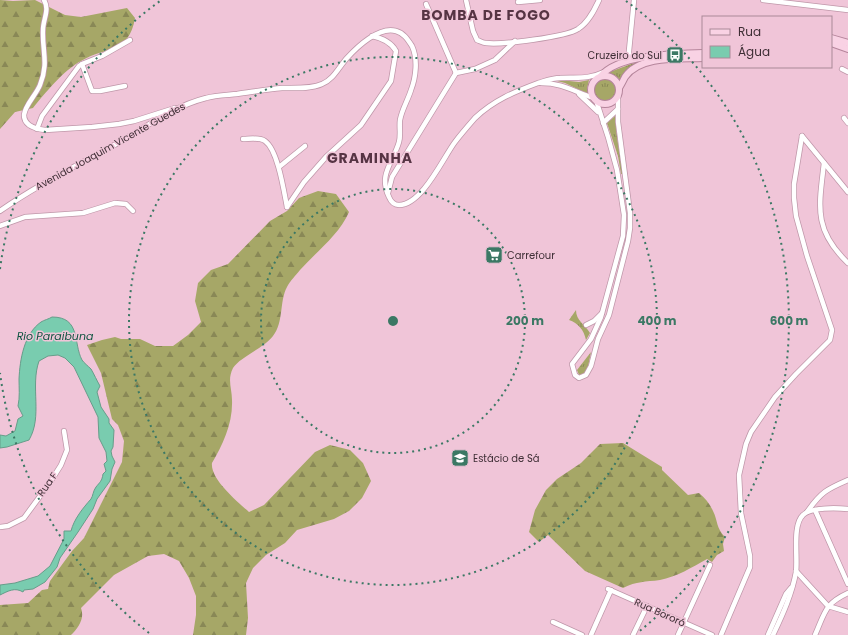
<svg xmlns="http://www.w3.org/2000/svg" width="848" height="635" viewBox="0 0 848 635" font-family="Poppins,sans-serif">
	<defs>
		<pattern id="grass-tufts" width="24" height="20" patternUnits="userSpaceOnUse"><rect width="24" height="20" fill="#a6a767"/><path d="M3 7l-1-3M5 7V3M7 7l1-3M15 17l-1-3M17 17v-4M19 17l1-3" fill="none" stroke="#898856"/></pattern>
		<pattern id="forest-firs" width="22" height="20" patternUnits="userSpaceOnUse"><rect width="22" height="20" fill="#a6a767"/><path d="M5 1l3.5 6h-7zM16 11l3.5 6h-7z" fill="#898856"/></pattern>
	</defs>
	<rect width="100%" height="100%" fill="#f0c5d8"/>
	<!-- grass -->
	<g fill="url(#grass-tufts)">
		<polygon points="650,59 621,81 616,76 607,73 631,64"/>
		<circle cx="605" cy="90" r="11"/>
		<polygon points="559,80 579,82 589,80 587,89 588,94 565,83 557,81"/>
		<polygon points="615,116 617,137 623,174 621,174 618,156 607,123"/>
		<path d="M 576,310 C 576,321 585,324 590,333 L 586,340 C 584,330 578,323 569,320 Z"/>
		<polygon points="591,352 588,367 585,373 579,375 577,370"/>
	</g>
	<!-- forest -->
	<g fill="url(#forest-firs)">
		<path d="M 0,0 L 13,1 L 35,0 L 65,15 L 81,17 L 127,8 L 135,18 C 129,54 106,46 81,61 C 64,70 45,93 33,108 L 15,112 L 0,129 Z"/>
		<path d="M 318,191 L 336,194 L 349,212 C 339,235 317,251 300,270 C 296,275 290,281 287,287 C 279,302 284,322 273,336 C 264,348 240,357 233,368 C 227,380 232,388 232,400 C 233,423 223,444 212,463 C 210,479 238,502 249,512 L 264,505 L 315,452 L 330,445 L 350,450 L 363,463 L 371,481 L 362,498 L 349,511 L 334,519 L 297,530 L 285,543 L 266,555 L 253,568 L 246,583 L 248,618 L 246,635 L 193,635 L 196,615 L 196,596 L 189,578 L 179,561 L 164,554 L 148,556 L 114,575 L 81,608 C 85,619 78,628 71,635 L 0,635 L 0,605 L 28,603 L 42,590 L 48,589 L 50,581 L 72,551 L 84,538 L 122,462 L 124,441 L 118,425 L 112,419 L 101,373 L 87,345 L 102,340 L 115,337 L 121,339 L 140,339 L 155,346 L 173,346 L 188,335 L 201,322 L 195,301 L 198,283 L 211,270 L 228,264 L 270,221 L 287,211 L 299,198 Z"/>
		<path d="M 623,443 L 662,467 L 662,470 L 688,495 L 699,493 C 705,498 710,504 713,511 C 718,521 716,528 725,537 L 723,544 L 724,551 L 717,555 L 712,562 L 707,559 C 693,567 676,577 660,580 C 645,582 637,581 623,588 L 585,571 L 548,535 L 539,542 L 529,532 L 535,510 L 546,490 L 557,479 L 581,463 L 600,444 Z"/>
	</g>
	<!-- water -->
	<path fill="#79ccaf" stroke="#679d8a" d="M 52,317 C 81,317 73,343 82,360 C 84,363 88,366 91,369 C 94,374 97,381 100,386 L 97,392 L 101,407 L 109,419 L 109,423 L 114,430 L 113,447 L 111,451 L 112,456 L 115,462 L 112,469 L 110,481 L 97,499 L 93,509 L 78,532 L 60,558 L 57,567 L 45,582 L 33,589 L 24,590 L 23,592 C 15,587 8,591 0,595 L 0,585 L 15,583 L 38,576 L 50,566 L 64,539 L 64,531 L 71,531 C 74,519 83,508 91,499 C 93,496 93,491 96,487 C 100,482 102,481 103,474 L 106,471 L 104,464 L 107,461 L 106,452 L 99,438 L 98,417 L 74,367 L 65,358 L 58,355 L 48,356 L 39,361 C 30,387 43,416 29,440 L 7,447 L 0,448 L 0,435 L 6,436 L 15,431 L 18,419 L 23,416 L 18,406 C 20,397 19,388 19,379 C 20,359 24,334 41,322 C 44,320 49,319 52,317 Z"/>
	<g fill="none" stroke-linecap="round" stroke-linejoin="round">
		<defs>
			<g id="minor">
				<path d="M 44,0 C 50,10 43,19 43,30 C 42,51 49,63 40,85 C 36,95 25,105 24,115 C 24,126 36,129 45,130 L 92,127 L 119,124 L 134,121 L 175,108"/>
				<path d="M 466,0 L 473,31 L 477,40 C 480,41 483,43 486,43 C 501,45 566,37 578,29 C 588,23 594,11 599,0"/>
				<polyline points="763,0 848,10"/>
				<polyline points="518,2 540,0"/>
				<polyline points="426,4 456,73"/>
				<polyline points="628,61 634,0"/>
				<polyline points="82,64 92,91 100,91 125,86"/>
				<polyline points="842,69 848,72"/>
				<polyline points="456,73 475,69 495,60 515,41"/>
				<path d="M 541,83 C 564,83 574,92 594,98"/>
				<polyline points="579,94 598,112"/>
				<polyline points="596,100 608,137 617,170 624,215 623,236 601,317 591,339 572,364 575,375 579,378 586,375 591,366 598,339 609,315 628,241 630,228 630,213 618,122 618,96"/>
				<polyline points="844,118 848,123"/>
				<polyline points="603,123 618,109"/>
				<polyline points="37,129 42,116 79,66 82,64 102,56 130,40"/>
				<polyline points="802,136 848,192"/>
				<path d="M 243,139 C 250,139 259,137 265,141 C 278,150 284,192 287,207"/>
				<path d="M 824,163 C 819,206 813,230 848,263"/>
				<polyline points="279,167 305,146"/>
				<polyline points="388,193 392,177 456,73"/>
				<path d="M 287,207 L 304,182 L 326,157 L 361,125 L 391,81 L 396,51 C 391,42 382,38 372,36"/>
				<path d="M 0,211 C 37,185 78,165 118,143 C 146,127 174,106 206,98 C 216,95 227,95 237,94 C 252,92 267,89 282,88 C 295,88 311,89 322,84 C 333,80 339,67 347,58 C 357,47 379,26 396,31 C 404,33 408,40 412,46 C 418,59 416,77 411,90 C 408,100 402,109 400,120 C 399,127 401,135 399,142 C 393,163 378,174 389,197 C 391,202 394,205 399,205 C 422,205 443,158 455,142 C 461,134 468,126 475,118 C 494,100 514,92 538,83 C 545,81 552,78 560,78 C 577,77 587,80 604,72"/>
				<polyline points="0,226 25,217 83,213 115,203 126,204 133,211"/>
				<polyline points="586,325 594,321 602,313"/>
				<polyline points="815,510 848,584"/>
				<path d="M 807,512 C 821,492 827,489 848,480"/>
				<polyline points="0,527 8,526 24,518 49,484 61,465 67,450 64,431"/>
				<polyline points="796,571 828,606 848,612"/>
				<polyline points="608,589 712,635"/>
				<polyline points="553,622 582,635"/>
				<polyline points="591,635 611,590"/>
				<polyline points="633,635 647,606"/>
				<polyline points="678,635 710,565"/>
				<polyline points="721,635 750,567 750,556 741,513 739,475 746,444 751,432 775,397 796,374 830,340 832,330 807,256 796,216 794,198 794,184 802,136"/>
				<polyline points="768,635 786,594 791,588"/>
				<path d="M 773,635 C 783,614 792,594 796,572 C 798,557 792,525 803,515 C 811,507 837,508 848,509"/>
				<path d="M 815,635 C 825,613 824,604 848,593"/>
			</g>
			<g id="major">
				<polyline points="831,38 848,43"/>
				<polyline points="831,43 848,49"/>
				<path d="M 601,76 C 618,54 677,54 703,53"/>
				<circle cx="605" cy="90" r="14"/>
				<path d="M 619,88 C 621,85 623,81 625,77 C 640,55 680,59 703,58"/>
			</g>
		</defs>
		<!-- minor casing -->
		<use href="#minor" stroke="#bf97a9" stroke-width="6"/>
		<!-- major casing -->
		<use href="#major" stroke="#b5859b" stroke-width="8"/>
		<!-- minor -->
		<use href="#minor" stroke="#fff" stroke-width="4.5"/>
		<!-- major -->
		<use href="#major" stroke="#f9d2e4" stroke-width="6"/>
	</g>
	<!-- distance rings -->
	<g fill="none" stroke="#3b7864" stroke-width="2" stroke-dasharray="2 4">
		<circle cx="393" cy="321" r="132"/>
		<circle cx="393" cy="321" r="264"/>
		<path d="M149 633A396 396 0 0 1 0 373M0 269A396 396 0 0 1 160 1M626 1A396 396 0 0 1 637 633"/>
	</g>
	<!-- icons -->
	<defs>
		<symbol id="bus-square" viewBox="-11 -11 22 22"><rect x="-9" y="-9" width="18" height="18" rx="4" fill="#3b7864" stroke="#f0c5d8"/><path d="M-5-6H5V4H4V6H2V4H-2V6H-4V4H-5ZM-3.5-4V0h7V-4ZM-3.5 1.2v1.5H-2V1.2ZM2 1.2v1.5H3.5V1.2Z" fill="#fff"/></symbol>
		<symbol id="supermarket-square" viewBox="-11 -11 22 22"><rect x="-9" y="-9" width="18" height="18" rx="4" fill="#3b7864" stroke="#f0c5d8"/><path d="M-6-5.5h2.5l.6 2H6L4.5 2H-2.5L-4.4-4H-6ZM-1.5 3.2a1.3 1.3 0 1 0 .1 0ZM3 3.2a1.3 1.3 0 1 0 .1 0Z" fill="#fff"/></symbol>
		<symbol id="university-square" viewBox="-11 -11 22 22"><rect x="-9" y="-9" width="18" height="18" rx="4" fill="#3b7864" stroke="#f0c5d8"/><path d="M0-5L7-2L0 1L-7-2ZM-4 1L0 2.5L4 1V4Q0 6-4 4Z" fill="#fff"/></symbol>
	</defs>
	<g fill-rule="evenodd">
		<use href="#bus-square" x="665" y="45" width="20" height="20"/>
		<use href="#supermarket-square" x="484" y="245" width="20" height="20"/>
		<use href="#university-square" x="450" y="448" width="20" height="20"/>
	</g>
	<g text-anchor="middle" stroke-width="3" stroke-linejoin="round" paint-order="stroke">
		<!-- poi labels -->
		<g font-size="10" fill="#3e2e35" stroke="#f0c5d8" text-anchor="start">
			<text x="662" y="59" text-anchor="end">Cruzeiro do Sul</text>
			<text x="507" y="259">Carrefour</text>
			<text x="473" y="462">Estácio de Sá</text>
		</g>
		<!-- street labels -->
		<g font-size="10" fill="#3e2e35" stroke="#f0c5d8">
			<text transform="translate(110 146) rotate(-29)" y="4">Avenida Joaquim Vicente Guedes</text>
			<text transform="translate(47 484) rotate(-55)" y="4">Rua F</text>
			<text transform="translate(660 612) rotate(24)" y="4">Rua Bororó</text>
		</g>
		<!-- water labels -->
		<g font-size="11" font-style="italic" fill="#0f5441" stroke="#f0c5d8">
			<text x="55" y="340">Rio Paraibuna</text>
		</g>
		<!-- district labels -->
		<g font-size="14" font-weight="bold" letter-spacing="1" fill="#563444" stroke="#f0c5d8">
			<text x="486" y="20">BOMBA DE FOGO</text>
			<text x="370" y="163">GRAMINHA</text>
		</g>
	</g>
	<circle cx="393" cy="321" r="6" fill="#3b7864" stroke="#f0c5d8" stroke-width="2"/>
	<g font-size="12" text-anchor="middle" font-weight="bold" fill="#3b7864" stroke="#f0c5d8" stroke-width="3" stroke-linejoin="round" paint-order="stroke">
		<text x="525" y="325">200 m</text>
		<text x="657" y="325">400 m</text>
		<text x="789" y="325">600 m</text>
	</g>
	<!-- legend -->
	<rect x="702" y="16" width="130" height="52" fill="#f0c5d8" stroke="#a98997"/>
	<rect x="710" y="29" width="20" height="6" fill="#f9d2e4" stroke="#a98997"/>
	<text x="738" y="36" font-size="12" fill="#3e2e35">Rua</text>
	<rect x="710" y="46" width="20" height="12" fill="#79ccaf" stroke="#a98997"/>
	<text x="738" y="56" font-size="12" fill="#3e2e35">Água</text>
</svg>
